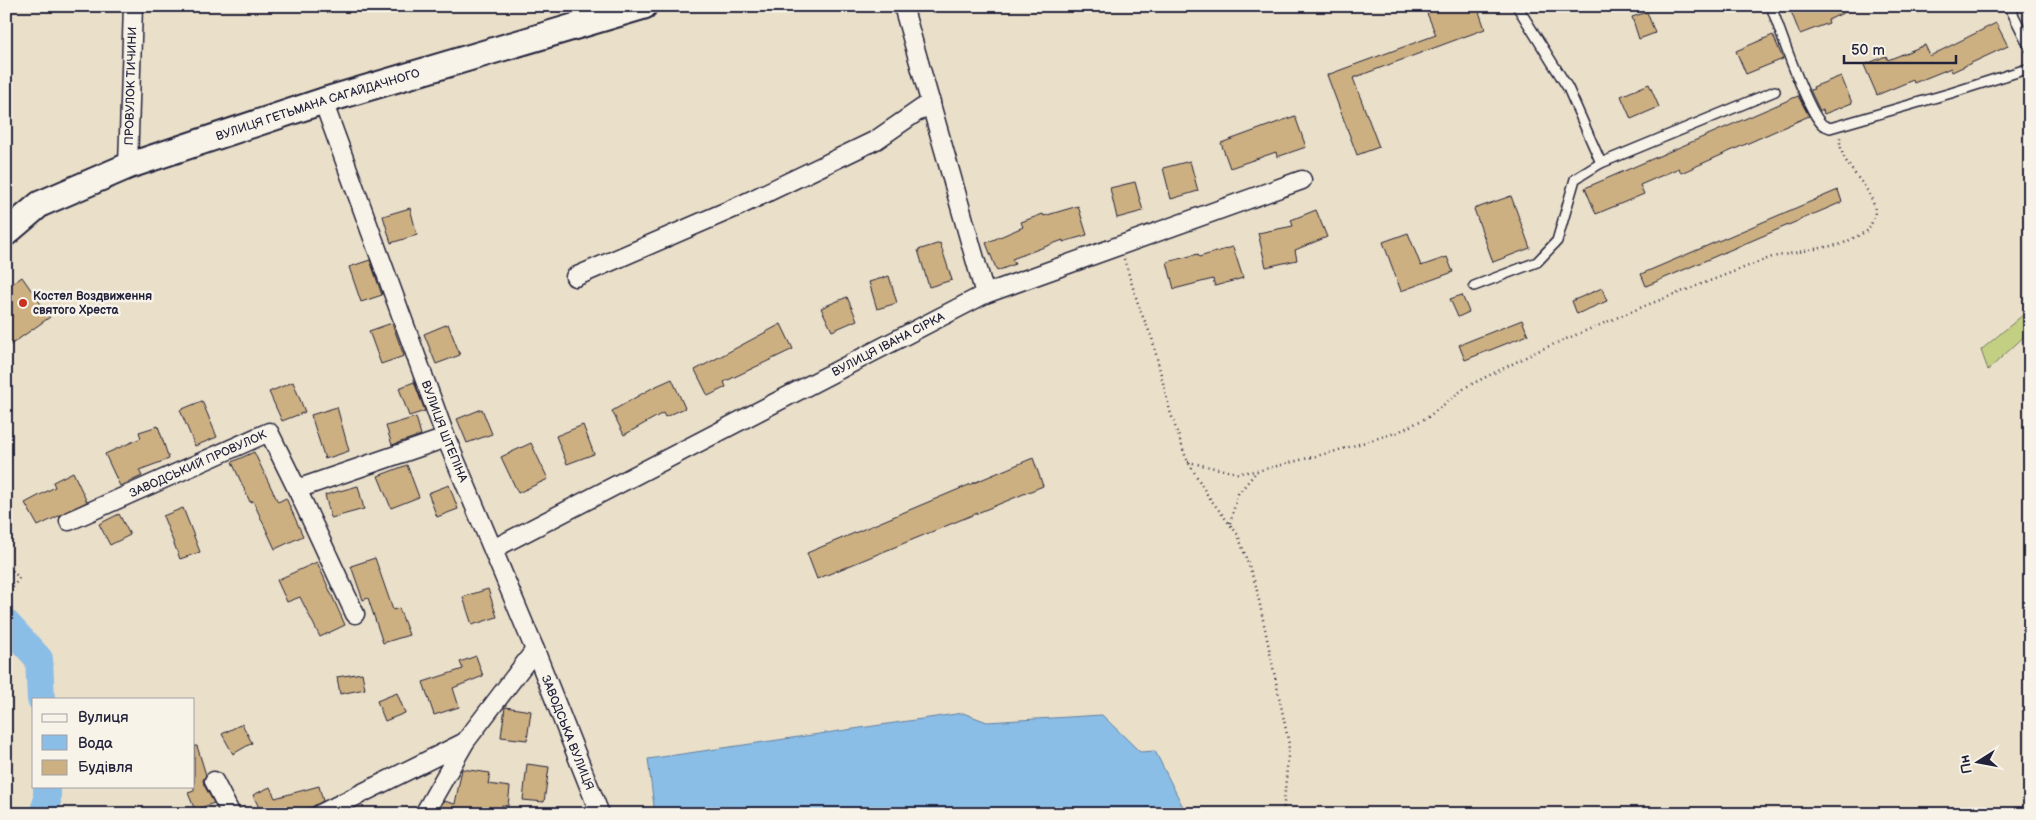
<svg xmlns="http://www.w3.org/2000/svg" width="2036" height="820" viewBox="0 0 2036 820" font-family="'Balsamiq Sans',sans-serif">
	<rect width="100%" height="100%" fill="#eadfc9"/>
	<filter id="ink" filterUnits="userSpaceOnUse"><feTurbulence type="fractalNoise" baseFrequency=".02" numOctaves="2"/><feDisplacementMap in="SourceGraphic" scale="10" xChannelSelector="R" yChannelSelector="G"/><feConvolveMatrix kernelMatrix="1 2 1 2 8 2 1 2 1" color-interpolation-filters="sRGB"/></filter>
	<g filter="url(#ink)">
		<!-- green -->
		<polygon fill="#c3d084" stroke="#727960" points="2030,309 2030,331 1988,370 1981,350"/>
		<!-- water -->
		<polygon fill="#8bbee7" stroke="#6180a2" points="963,713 987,722 1102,715 1140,752 1155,751 1183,807 1147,814 655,814 648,759"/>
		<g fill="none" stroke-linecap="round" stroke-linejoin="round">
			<!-- river -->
			<g stroke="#8bbee7" stroke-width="28">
				<polyline points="6,623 39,659 41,699"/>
				<polyline points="43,814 47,802 47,786"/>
			</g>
		</g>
		<!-- building -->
		<g fill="#cdb081" stroke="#22223b">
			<polygon points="1424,6 1477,6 1485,29 1353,78 1379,147 1357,155 1327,75 1436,35"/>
			<polygon points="1797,6 1858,6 1828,20 1829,23 1800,34 1790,9"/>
			<polygon points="1647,12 1655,33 1639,39 1632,17"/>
			<polygon points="1996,23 2008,46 1952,72 1951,68 1914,83 1913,80 1877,95 1864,65 1886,56 1888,60 1925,45 1930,56"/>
			<polygon points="1773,35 1783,59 1746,74 1736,51"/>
			<polygon points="1841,76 1852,103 1824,114 1823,110 1820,111 1810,90 1814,89 1813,87"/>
			<polygon points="1649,84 1659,107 1631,119 1621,96"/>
			<polygon points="1798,96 1809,116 1681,173 1679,168 1640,185 1644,194 1596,214 1585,188"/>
			<polygon points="1295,116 1306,147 1277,157 1276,152 1230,168 1221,143"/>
			<polygon points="1190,161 1198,191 1171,199 1163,168"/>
			<polygon points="1135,182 1143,211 1117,218 1110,188"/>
			<polygon points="1838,190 1842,202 1646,286 1641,274"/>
			<polygon points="1511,196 1530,248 1493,262 1474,209"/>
			<polygon points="1078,206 1087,235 1063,242 1063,240 1012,259 1015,264 997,271 986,243 1023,227 1021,222 1043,214 1044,216"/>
			<polygon points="410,208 417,235 391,243 383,216"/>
			<polygon points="1316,210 1327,237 1295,250 1297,260 1266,267 1258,233 1293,226 1291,220"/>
			<polygon points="1408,233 1421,266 1447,257 1453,272 1401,291 1383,242"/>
			<polygon points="940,243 952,280 929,287 918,250"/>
			<polygon points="1233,247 1243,278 1215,286 1213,279 1174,289 1167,262 1198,254 1199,257"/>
			<polygon points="370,260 382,295 361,302 349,267"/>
			<polygon points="889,276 897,303 877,309 869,282"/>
			<polygon points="22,277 50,317 6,348 6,288"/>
			<polygon points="1602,288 1607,301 1577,314 1572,301"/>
			<polygon points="1462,295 1469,312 1458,317 1450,299"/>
			<polygon points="847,297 857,320 832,331 821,308"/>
			<polygon points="1522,320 1528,335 1465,360 1459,345"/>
			<polygon points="392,323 404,356 381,364 369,331"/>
			<polygon points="448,324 460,355 436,364 424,334"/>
			<polygon points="781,324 793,349 724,382 726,387 708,396 695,370"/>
			<polygon points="672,379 685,408 665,417 663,413 624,435 612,411 652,388"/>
			<polygon points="293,382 305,412 282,421 269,392"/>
			<polygon points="414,382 425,411 409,416 399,388"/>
			<polygon points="202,401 217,437 195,446 180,410"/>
			<polygon points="337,407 349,451 325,459 311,415"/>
			<polygon points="482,409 492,434 467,443 457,419"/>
			<polygon points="416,417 421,435 392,445 386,426"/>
			<polygon points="583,425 594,454 567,464 556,436"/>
			<polygon points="158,426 169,459 139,470 142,476 120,486 105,454 141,438 139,432"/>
			<polygon points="531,443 548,479 518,493 501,457"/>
			<polygon points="254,452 278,502 286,498 303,536 275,549 253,501 250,502 232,462"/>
			<polygon points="1033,458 1043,486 817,579 807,553"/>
			<polygon points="407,465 419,497 391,508 378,476"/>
			<polygon points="73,472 87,502 38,526 25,503 55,487 53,482"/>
			<polygon points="449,485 458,509 437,517 428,493"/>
			<polygon points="358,486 364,509 331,518 325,495"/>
			<polygon points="183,508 200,552 180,559 163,516"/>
			<polygon points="119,514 130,535 110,545 99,524"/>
			<polygon points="375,558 393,610 399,608 409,635 383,643 368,598 363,600 351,566"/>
			<polygon points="317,562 345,625 320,637 300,597 287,602 277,580"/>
			<polygon points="488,589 497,617 472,625 463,597"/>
			<polygon points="476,656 483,676 453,688 459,707 434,715 423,682 463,669 460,662"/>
			<polygon points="362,673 365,689 340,694 337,677"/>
			<polygon points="397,693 405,713 385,721 377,701"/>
			<polygon points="505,707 531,711 527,740 501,737"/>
			<polygon points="242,724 252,743 233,754 222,734"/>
			<polygon points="194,746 197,746 206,775 203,780 204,785 214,803 195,810 188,793 194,791"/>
			<polygon points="527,764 549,767 544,802 523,800"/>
			<polygon points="462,769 490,773 488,784 510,787 508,806 502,805 501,814 436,814 444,801 455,804"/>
			<polygon points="319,786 323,801 312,807 287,814 262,814 253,795 270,787 275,798"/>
		</g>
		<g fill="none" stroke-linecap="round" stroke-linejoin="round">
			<defs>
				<g id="lane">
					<polyline points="1517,6 1568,88 1601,163 1775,91"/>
					<path d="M 1771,6 C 1779,28 1808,114 1823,125 C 1825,126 1828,127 1830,128 L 1951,93 L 2030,68"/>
					<polyline points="2009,6 2030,48"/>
					<polyline points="1474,286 1537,262 1557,241 1575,179 1601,163"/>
				</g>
				<g id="street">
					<polyline points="903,6 985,294"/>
					<path id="s1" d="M 323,101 L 446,438 L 535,650 L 465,742 L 424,814"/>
					<path id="s2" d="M 128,166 L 133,6"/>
					<polyline points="575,277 739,206 876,140 931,102"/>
					<polyline points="297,489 355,614"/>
					<path id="s3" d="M 69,521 L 269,432 L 297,489 L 446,438"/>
					<path id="s4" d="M 493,549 L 985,294 L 1302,180"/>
					<path id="s5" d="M 535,650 L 600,814"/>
					<polyline points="214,781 231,814"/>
					<polyline points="320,814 465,742"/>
				</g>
				<g id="secondary">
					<path id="s6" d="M 6,233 L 40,204 L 128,166 L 323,101 L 644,6"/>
				</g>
			</defs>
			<!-- lane casing -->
			<use href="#lane" stroke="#22223b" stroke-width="12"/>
			<!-- street casing -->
			<use href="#street" stroke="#22223b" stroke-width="21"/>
			<!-- secondary casing -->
			<use href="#secondary" stroke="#22223b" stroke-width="29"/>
			<!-- path -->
			<g stroke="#22223b" stroke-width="2.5" stroke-dasharray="1 4" stroke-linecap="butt">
				<polyline points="1124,259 1140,310 1152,338 1170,411 1186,458 1208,496 1238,535 1256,586 1289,744 1283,814"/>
				<path d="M 1188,462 L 1237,473 L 1257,471 L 1336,451 L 1398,432 L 1428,417 L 1466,387 L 1540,350 L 1647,305 L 1772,257 L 1842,244 L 1869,230 C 1871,224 1875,216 1875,211 C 1872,183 1838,167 1840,137"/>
				<polyline points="1230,523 1238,494 1257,471"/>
				<polyline points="6,563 19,578 6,598"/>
				<polyline points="6,658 10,661 6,704"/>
			</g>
			<!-- lane -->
			<use href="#lane" stroke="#f7f3e8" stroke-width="9"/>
			<!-- street -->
			<use href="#street" stroke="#f7f3e8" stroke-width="18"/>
			<!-- secondary -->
			<use href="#secondary" stroke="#f7f3e8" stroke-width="25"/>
		</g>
	</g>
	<!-- markers -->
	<circle fill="#c8321e" stroke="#f7f3e8" stroke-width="2" cx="23" cy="303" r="5"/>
	<g text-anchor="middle" stroke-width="5" stroke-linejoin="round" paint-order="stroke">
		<!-- street labels -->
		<g font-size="12" fill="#22223b" stroke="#f7f3e8">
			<text dy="4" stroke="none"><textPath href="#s2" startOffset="80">ПРОВУЛОК ТИЧИНИ</textPath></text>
			<text dy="4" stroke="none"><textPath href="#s6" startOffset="340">ВУЛИЦЯ ГЕТЬМАНА САГАЙДАЧНОГО</textPath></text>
			<text dy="4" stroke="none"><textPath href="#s4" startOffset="445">ВУЛИЦЯ ІВАНА СІРКА</textPath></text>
			<text dy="4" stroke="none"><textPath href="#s1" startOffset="352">ВУЛИЦЯ ШТЕПІНА</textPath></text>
			<text dy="4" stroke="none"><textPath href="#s3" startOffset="141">ЗАВОДСЬКИЙ ПРОВУЛОК</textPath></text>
			<text dy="4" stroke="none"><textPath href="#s5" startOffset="89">ЗАВОДСЬКА ВУЛИЦЯ</textPath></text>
		</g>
		<!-- poi labels -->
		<g font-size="12" font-weight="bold" fill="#22223b" stroke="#f7f3e8" text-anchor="start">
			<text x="33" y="300">Костел Воздвиження<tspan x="33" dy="14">святого Хреста</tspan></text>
		</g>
	</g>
	<!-- margin -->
	<rect width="2036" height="820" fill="none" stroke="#f7f3e8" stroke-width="25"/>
	<rect x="12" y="12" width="2011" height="795" fill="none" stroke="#22223b" stroke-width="2" filter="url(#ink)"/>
	<!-- legend -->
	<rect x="32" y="698" width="162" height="90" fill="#f7f3e8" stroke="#a29fa3"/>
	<rect x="42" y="714" width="25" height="8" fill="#f7f3e8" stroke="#a29fa3"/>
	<text x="78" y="722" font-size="15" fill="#22223b">Вулиця</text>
	<rect x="42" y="735" width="25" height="15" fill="#8bbee7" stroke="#a29fa3"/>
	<text x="78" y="748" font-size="15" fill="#22223b">Вода</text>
	<rect x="42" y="760" width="25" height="15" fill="#cdb081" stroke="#a29fa3"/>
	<text x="78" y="772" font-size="15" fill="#22223b">Будівля</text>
	<!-- north arrow -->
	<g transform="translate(1978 762) rotate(259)" stroke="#f7f3e8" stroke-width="4" paint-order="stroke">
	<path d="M0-4L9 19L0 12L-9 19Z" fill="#22223b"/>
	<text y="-8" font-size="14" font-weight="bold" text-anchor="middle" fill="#22223b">Пн</text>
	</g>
	<!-- scale -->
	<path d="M1844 55v8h112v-8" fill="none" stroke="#22223b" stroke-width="2.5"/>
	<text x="1851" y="55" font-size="15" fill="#22223b" stroke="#f7f3e8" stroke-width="4" paint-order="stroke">50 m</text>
</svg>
